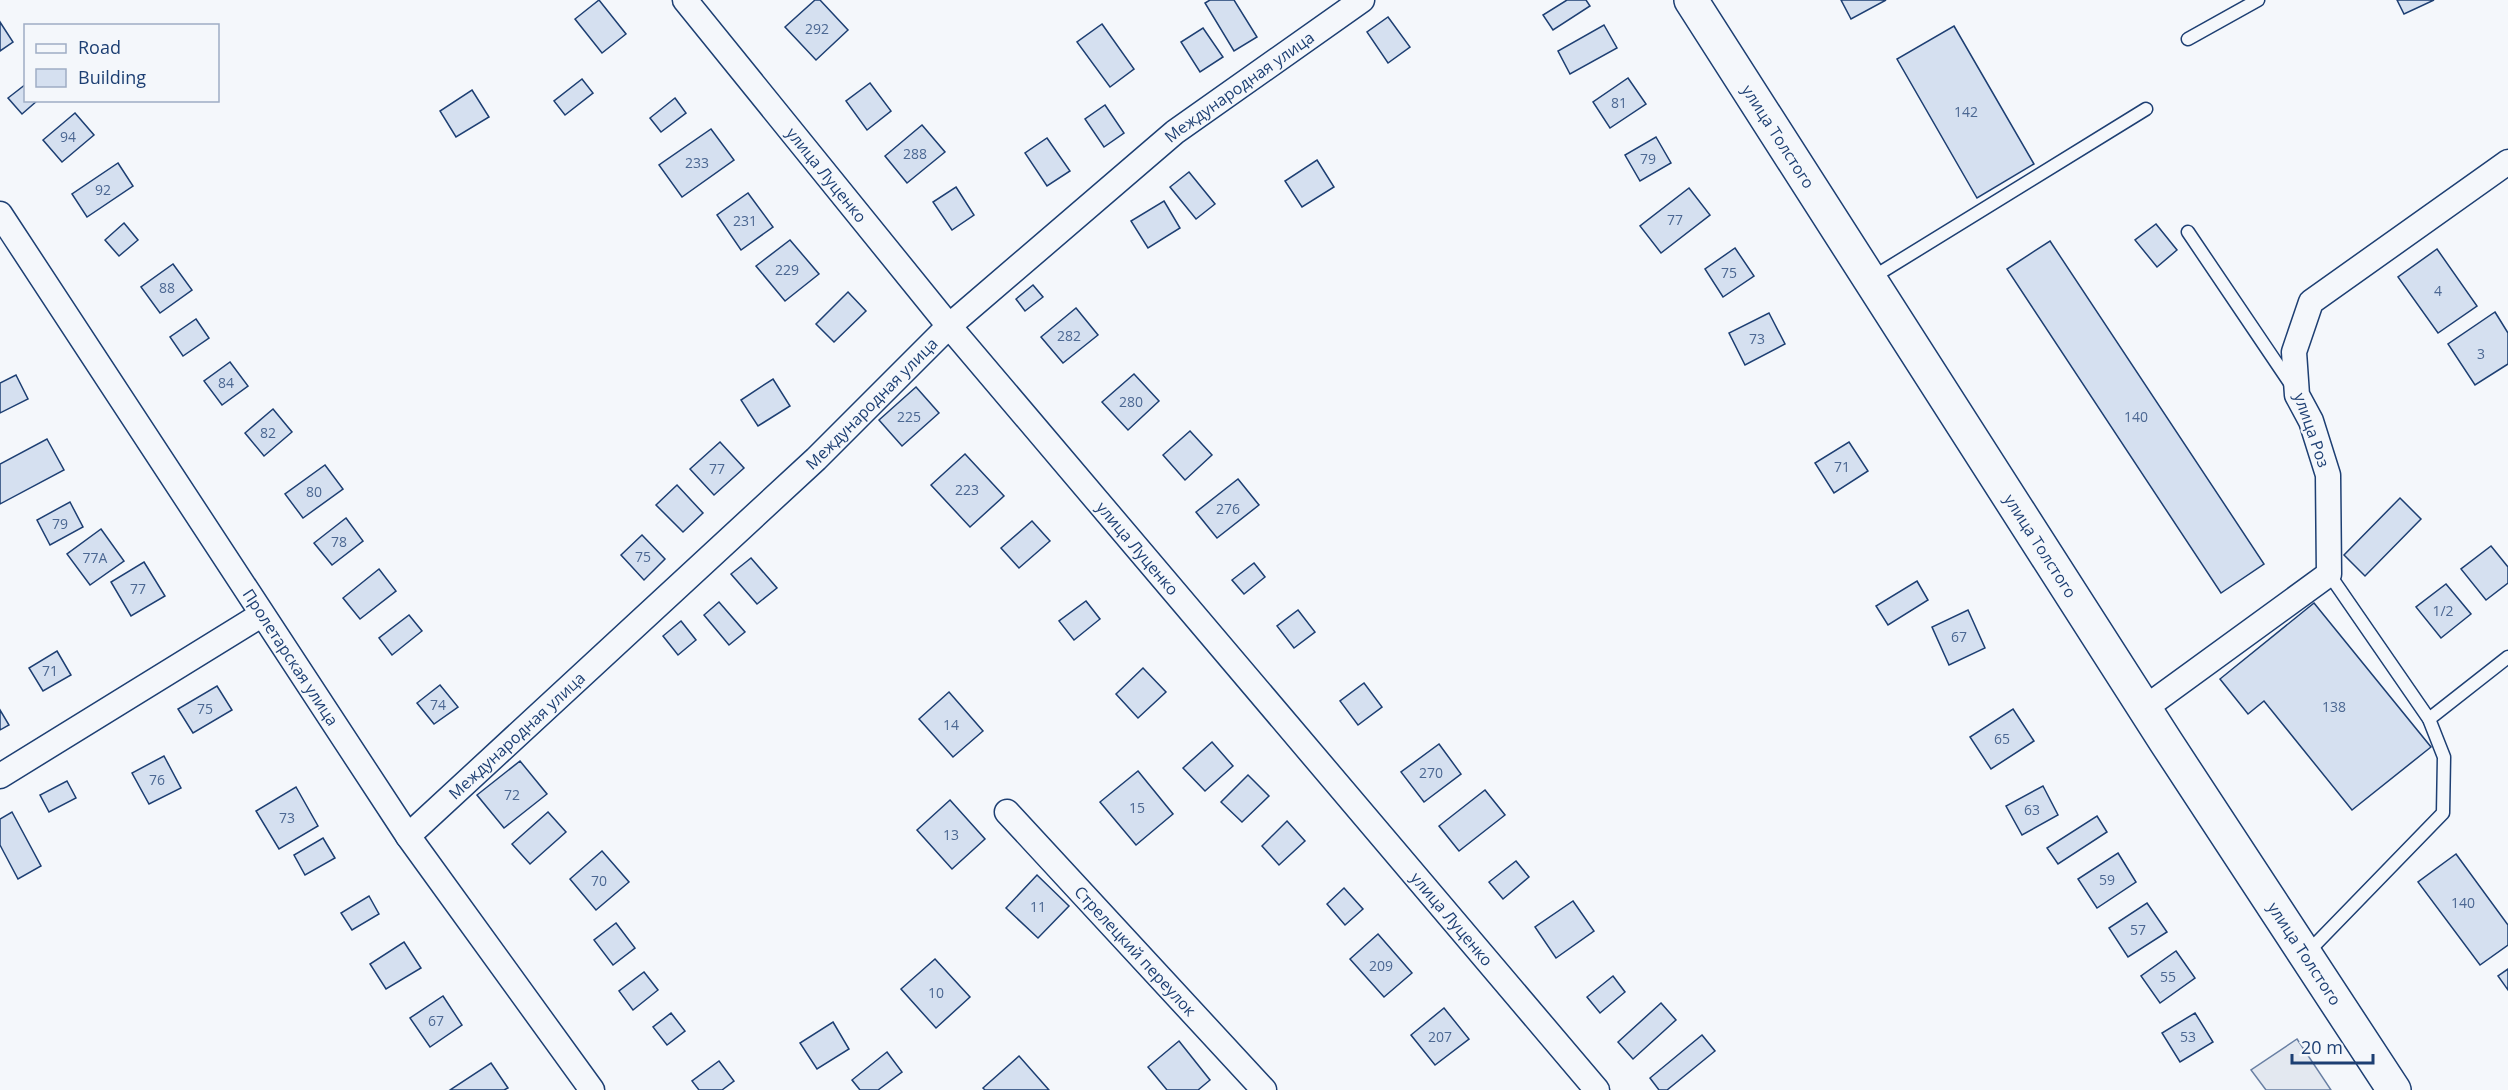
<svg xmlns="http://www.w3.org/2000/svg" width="2508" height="1090" viewBox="0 0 2508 1090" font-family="'Open Sans',sans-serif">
	<rect width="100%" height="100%" fill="#f4f7fb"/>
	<!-- parking -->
	<polygon fill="#e3e8f0" stroke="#687fa3" stroke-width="1.5" points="2297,1039 2331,1090 2266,1090 2251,1070"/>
	<!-- building -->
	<g fill="#d5e0f0" stroke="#1d3f73" stroke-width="1.5">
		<polygon points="599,0 626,34 602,53 575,19"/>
		<polygon points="815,0 820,0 848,30 816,60 785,27"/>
		<polygon points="1210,0 1234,0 1257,37 1234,51 1205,3"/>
		<polygon points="1567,0 1586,0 1590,6 1553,30 1543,15"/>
		<polygon points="1841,0 1886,0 1851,19"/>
		<polygon points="2397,0 2434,0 2404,14"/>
		<polygon points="1388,17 1410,47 1388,63 1367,32"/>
		<polygon points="0,22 13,42 0,51"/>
		<polygon points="1102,24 1134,69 1110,87 1077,42"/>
		<polygon points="1604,25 1617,48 1570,74 1558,51"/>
		<polygon points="1954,26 2034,164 1977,198 1897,59"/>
		<polygon points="1203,28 1223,57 1200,72 1181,42"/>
		<polygon points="1628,78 1646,104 1610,128 1593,102"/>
		<polygon points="582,79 593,93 565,115 554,101"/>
		<polygon points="870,83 891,111 867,130 846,101"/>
		<polygon points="26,84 26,100 38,100 22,114 8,98"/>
		<polygon points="472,90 489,117 456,137 440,111"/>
		<polygon points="675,98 686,113 661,132 650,118"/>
		<polygon points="1105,105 1124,133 1104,147 1085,119"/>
		<polygon points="75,113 94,135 62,162 43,140"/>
		<polygon points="922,125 945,152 907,183 885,156"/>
		<polygon points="711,129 734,160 682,197 659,165"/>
		<polygon points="1656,137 1671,163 1640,181 1625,155"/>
		<polygon points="1047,138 1070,171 1047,186 1025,153"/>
		<polygon points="1317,160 1334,187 1302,207 1285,181"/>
		<polygon points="118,163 133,186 87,217 72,194"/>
		<polygon points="1189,172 1215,204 1196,219 1170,187"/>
		<polygon points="956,187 974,215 952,230 933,202"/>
		<polygon points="1689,188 1710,215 1661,253 1640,226"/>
		<polygon points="748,193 773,227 741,250 717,215"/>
		<polygon points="1164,201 1180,228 1148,248 1131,221"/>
		<polygon points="124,223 138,240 119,256 105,240"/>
		<polygon points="2156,224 2177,250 2157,267 2135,240"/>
		<polygon points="790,240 819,274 785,301 756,266"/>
		<polygon points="2050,241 2264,564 2221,593 2007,269"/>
		<polygon points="1735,248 1754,276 1723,297 1705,269"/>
		<polygon points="2437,249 2477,306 2438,333 2398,277"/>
		<polygon points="173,264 192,290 160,313 141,287"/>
		<polygon points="1033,285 1043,297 1025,311 1016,299"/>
		<polygon points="848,292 866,311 834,342 816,324"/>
		<polygon points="1076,308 1098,335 1063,363 1041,337"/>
		<polygon points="2495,312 2508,333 2508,364 2475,385 2448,344"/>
		<polygon points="1769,313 1785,344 1745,365 1729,333"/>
		<polygon points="196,319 209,338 183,356 170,337"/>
		<polygon points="230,362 248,386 222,405 204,381"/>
		<polygon points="1134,374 1159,401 1128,430 1102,402"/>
		<polygon points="16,375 28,399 0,413 0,383"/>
		<polygon points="773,379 790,406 758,426 741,400"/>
		<polygon points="916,387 939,413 902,446 879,420"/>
		<polygon points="273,409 292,432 264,456 245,433"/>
		<polygon points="1190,431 1212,455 1185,480 1163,455"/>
		<polygon points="47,439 64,470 0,504 0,464"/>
		<polygon points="720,442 744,468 714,495 690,469"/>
		<polygon points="1849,442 1868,471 1834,493 1815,463"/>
		<polygon points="965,454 1004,496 970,527 931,485"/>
		<polygon points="325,465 343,489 303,518 285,494"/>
		<polygon points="1238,479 1259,505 1217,538 1196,512"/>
		<polygon points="677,485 703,513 683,532 656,505"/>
		<polygon points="2400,498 2421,519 2365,576 2344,555"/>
		<polygon points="70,502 83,527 50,545 37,520"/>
		<polygon points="346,518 363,541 332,565 314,543"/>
		<polygon points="1032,521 1050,541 1019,568 1001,548"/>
		<polygon points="101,529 124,561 90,585 67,554"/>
		<polygon points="642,535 665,559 644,580 621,555"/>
		<polygon points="2491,546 2508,567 2508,583 2486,600 2461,569"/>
		<polygon points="751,558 777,588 757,604 731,574"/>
		<polygon points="144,562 165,596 131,616 111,582"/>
		<polygon points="1254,563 1265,577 1244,594 1232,580"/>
		<polygon points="379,569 396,591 360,619 343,598"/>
		<polygon points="1917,581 1928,600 1888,625 1876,606"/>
		<polygon points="2446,584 2471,614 2441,638 2416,607"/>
		<polygon points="1086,601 1100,619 1074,640 1059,621"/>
		<polygon points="719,602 745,632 729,645 704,615"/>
		<polygon points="2314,603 2431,747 2352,810 2264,701 2248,714 2220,679"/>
		<polygon points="1298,610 1315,632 1294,648 1277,626"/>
		<polygon points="1968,610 1985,648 1949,665 1932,627"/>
		<polygon points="409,615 422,631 392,655 379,638"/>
		<polygon points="681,621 696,640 678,655 663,636"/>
		<polygon points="57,651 71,675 43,691 29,668"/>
		<polygon points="1143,668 1166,692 1138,718 1116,694"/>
		<polygon points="1364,683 1382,707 1358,725 1340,701"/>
		<polygon points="440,685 458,707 434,724 417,703"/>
		<polygon points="217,686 232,710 193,733 178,709"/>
		<polygon points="949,692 983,731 953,757 919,719"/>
		<polygon points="2013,709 2034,741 1991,769 1970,737"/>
		<polygon points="0,710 9,725 0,730"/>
		<polygon points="1212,742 1233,766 1205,791 1183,768"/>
		<polygon points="1439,744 1461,774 1424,802 1401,772"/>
		<polygon points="164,756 181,788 149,804 132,773"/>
		<polygon points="520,761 547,794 504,828 477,795"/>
		<polygon points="1138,771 1173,814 1136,845 1100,802"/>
		<polygon points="1248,775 1269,796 1242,822 1221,802"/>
		<polygon points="67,781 76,798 49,812 40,795"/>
		<polygon points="2043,786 2058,815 2022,835 2006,806"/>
		<polygon points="296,787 318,826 279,849 256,811"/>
		<polygon points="1485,790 1505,815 1459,851 1439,826"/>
		<polygon points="950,800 985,839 952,869 917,830"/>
		<polygon points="12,812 41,866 18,879 0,845 0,819"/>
		<polygon points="548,812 566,832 530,864 512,844"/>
		<polygon points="2097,816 2107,832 2058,864 2047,848"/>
		<polygon points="1287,821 1305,841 1279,865 1262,846"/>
		<polygon points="323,838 335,858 305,875 294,855"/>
		<polygon points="602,851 629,882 596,910 570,879"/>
		<polygon points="2118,853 2136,882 2097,908 2078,879"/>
		<polygon points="2456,854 2508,925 2508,945 2480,965 2418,882"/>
		<polygon points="1516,861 1529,877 1503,899 1489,882"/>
		<polygon points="1037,875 1069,906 1038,938 1006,908"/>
		<polygon points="1344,888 1363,909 1345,925 1327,904"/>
		<polygon points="369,896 379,914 352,930 341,913"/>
		<polygon points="1573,901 1594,931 1556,958 1535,927"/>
		<polygon points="2147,903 2167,932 2128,957 2109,928"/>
		<polygon points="616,923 635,948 613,965 594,940"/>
		<polygon points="1378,934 1412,973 1384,997 1350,959"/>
		<polygon points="404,942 421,968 386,989 370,964"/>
		<polygon points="2176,951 2195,978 2160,1003 2141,976"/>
		<polygon points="935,959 970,997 936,1028 901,989"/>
		<polygon points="2508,969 2508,990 2498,976"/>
		<polygon points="644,972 658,990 633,1010 619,991"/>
		<polygon points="1613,976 1625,992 1600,1013 1587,997"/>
		<polygon points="443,996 462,1025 430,1047 410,1018"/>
		<polygon points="1661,1003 1676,1020 1633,1059 1618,1042"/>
		<polygon points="1444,1008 1469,1039 1435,1065 1411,1035"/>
		<polygon points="671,1013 685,1031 667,1045 653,1027"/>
		<polygon points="2195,1013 2213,1042 2180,1062 2162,1033"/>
		<polygon points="833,1022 849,1049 817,1069 800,1043"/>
		<polygon points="1702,1035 1715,1051 1667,1090 1659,1090 1650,1078"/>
		<polygon points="1179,1041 1210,1080 1198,1090 1167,1090 1148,1067"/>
		<polygon points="887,1052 902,1072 878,1090 860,1090 852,1080"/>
		<polygon points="1019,1056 1049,1090 985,1090 983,1088"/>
		<polygon points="719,1061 734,1081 722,1090 699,1090 692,1081"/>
		<polygon points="491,1063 508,1088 504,1090 450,1090"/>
	</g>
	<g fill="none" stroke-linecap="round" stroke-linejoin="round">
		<defs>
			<g id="lane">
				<polyline points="2188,39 2258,0"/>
				<polyline points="2188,232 2292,386"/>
				<polyline points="1870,279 2146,109"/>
				<polyline points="2429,719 2508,657"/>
				<polyline points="2306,954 2443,813 2444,757 2429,719 2329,574"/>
			</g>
			<g id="street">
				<path id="s1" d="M 685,0 L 949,326 L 1597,1090"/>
				<path id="s2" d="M 0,214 L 408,836 L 592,1090"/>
				<polyline points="2145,708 2329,574 2328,475 2311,421 2297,395 2294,352 2311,302 2508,162"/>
				<polyline points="0,776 261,615"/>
				<path id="s3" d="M 1007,812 L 1264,1090"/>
				<path id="s4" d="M 408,836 L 816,459 L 949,326 L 1175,132 L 1362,0"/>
			</g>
			<g id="secondary">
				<path id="s5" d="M 1691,0 L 2166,742 L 2394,1090"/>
			</g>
		</defs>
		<!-- lane casing -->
		<use href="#lane" stroke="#1d3f73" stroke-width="15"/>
		<!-- street casing -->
		<use href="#street" stroke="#1d3f73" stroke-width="27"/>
		<!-- secondary casing -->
		<use href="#secondary" stroke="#1d3f73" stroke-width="36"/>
		<!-- lane -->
		<use href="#lane" stroke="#f4f7fb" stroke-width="12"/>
		<!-- street -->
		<use href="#street" stroke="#f4f7fb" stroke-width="24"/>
		<!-- secondary -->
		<use href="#secondary" stroke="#f4f7fb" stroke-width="33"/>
	</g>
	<g text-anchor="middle" stroke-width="4.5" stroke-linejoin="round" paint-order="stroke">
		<!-- number labels -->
		<g font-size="14" fill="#4b6792">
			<text x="817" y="34">292</text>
			<text x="1619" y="108">81</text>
			<text x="1966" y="117">142</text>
			<text x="68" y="142">94</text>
			<text x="915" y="159">288</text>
			<text x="1648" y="164">79</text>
			<text x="697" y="168">233</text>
			<text x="103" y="195">92</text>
			<text x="1675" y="225">77</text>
			<text x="745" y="226">231</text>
			<text x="787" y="275">229</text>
			<text x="1729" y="278">75</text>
			<text x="167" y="293">88</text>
			<text x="2438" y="296">4</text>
			<text x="1069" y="341">282</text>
			<text x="1757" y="344">73</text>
			<text x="2481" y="359">3</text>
			<text x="226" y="388">84</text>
			<text x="1131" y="407">280</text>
			<text x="909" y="422">225</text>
			<text x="2136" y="422">140</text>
			<text x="268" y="438">82</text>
			<text x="1842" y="472">71</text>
			<text x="717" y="474">77</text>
			<text x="967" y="495">223</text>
			<text x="314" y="497">80</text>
			<text x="1228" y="514">276</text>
			<text x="60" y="529">79</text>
			<text x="339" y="547">78</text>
			<text x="643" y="562">75</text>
			<text x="95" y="563">77А</text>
			<text x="138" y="594">77</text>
			<text x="2443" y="616">1/2</text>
			<text x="1959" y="642">67</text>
			<text x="50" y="676">71</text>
			<text x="438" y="710">74</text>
			<text x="2334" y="712">138</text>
			<text x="205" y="714">75</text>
			<text x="951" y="730">14</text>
			<text x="2002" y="744">65</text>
			<text x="1431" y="778">270</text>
			<text x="157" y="785">76</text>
			<text x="512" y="800">72</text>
			<text x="1137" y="813">15</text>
			<text x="2032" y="815">63</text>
			<text x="287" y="823">73</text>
			<text x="951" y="840">13</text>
			<text x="2107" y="885">59</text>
			<text x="599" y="886">70</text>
			<text x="2463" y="908">140</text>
			<text x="1038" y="912">11</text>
			<text x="2138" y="935">57</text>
			<text x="1381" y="971">209</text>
			<text x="2168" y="982">55</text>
			<text x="936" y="998">10</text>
			<text x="436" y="1026">67</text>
			<text x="1440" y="1042">207</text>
			<text x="2188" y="1042">53</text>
		</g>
		<!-- street labels -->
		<g font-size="16" fill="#1d3f73" stroke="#f4f7fb">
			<text dy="6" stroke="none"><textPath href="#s4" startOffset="1120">Международная улица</textPath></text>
			<text dy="6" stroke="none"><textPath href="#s5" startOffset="162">улица Толстого</textPath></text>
			<text dy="6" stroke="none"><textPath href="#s1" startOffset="225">улица Луценко</textPath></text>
			<text dy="6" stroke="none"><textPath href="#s4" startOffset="634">Международная улица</textPath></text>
			<text transform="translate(2312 430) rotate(71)" y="6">улица Роз</text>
			<text dy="6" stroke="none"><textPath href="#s5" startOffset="648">улица Толстого</textPath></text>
			<text dy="6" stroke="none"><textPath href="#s1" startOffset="711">улица Луценко</textPath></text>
			<text dy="6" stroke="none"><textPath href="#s2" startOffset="530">Пролетарская улица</textPath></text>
			<text dy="6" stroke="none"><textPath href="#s4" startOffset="148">Международная улица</textPath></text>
			<text dy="6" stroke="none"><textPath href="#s1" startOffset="1197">улица Луценко</textPath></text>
			<text dy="6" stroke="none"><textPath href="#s3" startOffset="189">Стрелецкий переулок</textPath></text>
			<text dy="6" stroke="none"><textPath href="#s5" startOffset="1134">улица Толстого</textPath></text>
		</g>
	</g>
	<!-- legend -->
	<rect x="24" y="24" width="195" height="78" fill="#f4f7fb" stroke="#9eadc5" stroke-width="1.5"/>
	<rect x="36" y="44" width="30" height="9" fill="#f4f7fb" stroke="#9eadc5" stroke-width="1.5"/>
	<text x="78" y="54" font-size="18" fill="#1d3f73">Road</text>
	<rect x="36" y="69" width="30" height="18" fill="#d5e0f0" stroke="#9eadc5" stroke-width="1.5"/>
	<text x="78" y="84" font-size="18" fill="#1d3f73">Building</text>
	<!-- scale -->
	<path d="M2292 1054v9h81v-9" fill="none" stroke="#1d3f73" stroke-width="3"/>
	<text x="2301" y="1054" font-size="18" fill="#1d3f73" stroke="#f4f7fb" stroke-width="4.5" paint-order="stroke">20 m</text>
</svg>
